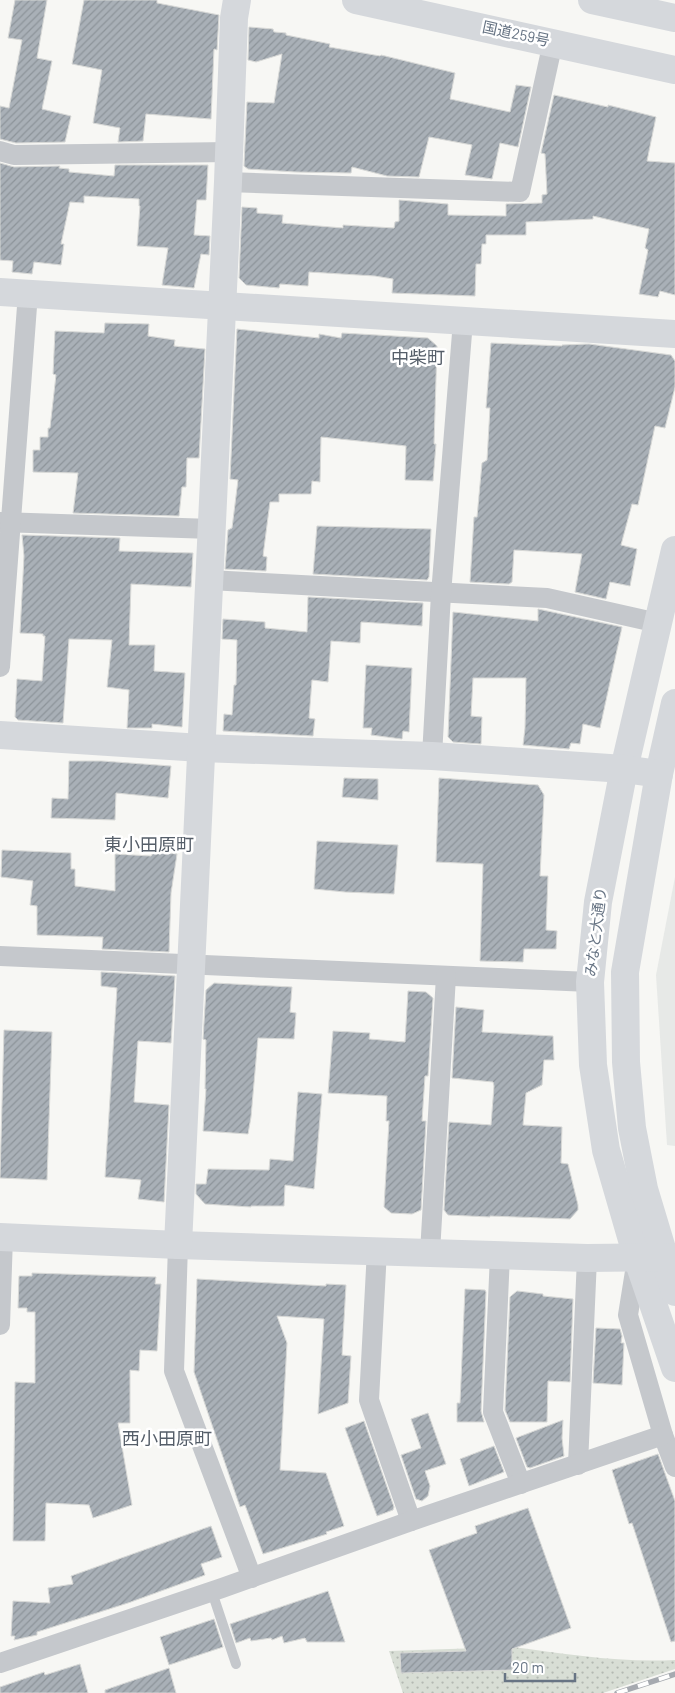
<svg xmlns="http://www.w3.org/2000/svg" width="675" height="1693" viewBox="0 0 675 1693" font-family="Barlow,'Noto Sans JP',sans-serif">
	<defs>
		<pattern id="grass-dots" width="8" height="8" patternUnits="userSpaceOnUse" patternTransform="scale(1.25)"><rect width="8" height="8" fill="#d8ded5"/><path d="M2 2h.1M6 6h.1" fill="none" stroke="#b3b9b2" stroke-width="1.8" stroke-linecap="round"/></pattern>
		<pattern id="building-hatch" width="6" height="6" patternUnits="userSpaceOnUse" patternTransform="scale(1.25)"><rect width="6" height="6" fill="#a9b0b7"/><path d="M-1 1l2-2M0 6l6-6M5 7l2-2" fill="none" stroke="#8d949a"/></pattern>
	</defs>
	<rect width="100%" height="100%" fill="#f7f7f4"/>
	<!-- built -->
	<polygon fill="#e7e9e7" points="675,877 675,1146 667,1145 656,975"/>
	<!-- grass -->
	<path fill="url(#grass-dots)" d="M 513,1647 C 567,1654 621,1663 675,1660 L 675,1669 L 603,1693 L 403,1693 L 389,1651 Z"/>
	<!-- building -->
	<g fill="url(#building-hatch)" stroke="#d8d9d7">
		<polygon points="15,0 47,0 37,58 52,61 42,109 71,116 65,142 16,143 0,139 0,106 9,108 22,40 8,38"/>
		<polygon points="84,0 157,0 157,3 219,15 217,50 214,49 211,119 146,114 143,141 118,142 120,128 93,123 102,70 72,64"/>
		<polygon points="249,27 273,29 274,32 286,33 286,35 330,44 329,47 380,56 381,55 455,73 450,99 510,112 516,85 531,87 518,147 500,143 492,179 465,175 472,145 429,137 419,177 387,176 352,167 351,173 296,172 248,169 244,166 247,102 274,103 282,54 256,62 248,60"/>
		<polygon points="554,95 608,107 608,105 656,117 647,161 675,163 675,295 660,291 658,297 639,294 648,250 645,248 649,229 593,216 593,219 526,222 526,235 486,235 486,244 482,244 481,264 476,264 475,296 392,293 393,279 375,276 309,272 308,286 280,284 279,288 246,285 239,278 242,207 257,208 257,213 283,215 282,223 343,228 343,225 394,228 395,222 399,221 399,200 448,204 448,215 506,216 506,204 542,203 542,195 547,194 545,154 541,153"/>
		<polygon points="0,163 14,167 60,166 59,168 69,169 69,172 114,176 115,165 208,165 206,200 197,200 194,235 210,236 209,255 201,254 194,288 162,285 168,248 137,246 140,206 139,206 139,199 84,196 84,203 70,202 61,244 64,244 61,265 34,262 32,274 12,272 13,261 0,260"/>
		<polygon points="105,323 149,324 148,336 175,340 174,346 205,349 199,458 187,458 186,487 182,487 179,516 73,513 78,473 33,472 33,450 40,450 40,437 48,437 48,428 50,428 56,375 53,374 55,331 104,333"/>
		<polygon points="237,329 319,338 319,334 341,338 342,333 428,338 437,346 434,444 436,444 433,481 405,480 406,446 321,437 320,482 312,481 311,494 279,494 279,502 270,502 263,556 267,557 266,571 225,569 228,530 232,528 238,480 230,479"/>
		<polygon points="491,343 562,346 562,345 589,344 671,355 675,361 675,387 665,428 655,426 638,505 632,504 621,545 637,549 630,586 610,582 606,599 575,592 582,554 514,550 512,582 509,584 470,582 474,517 477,517 482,463 487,460 490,408 486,408"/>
		<polygon points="317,526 431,529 429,577 427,580 313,574"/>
		<polygon points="22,535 120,538 119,551 193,553 191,587 131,584 129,645 155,645 154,671 185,673 182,727 152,724 152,728 127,728 129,690 107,687 112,640 69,639 63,723 18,720 15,717 17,679 42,681 45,636 43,636 43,634 20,633 24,556"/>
		<polygon points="308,597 423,603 422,626 361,622 360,643 331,641 328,682 312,680 309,718 315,719 313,736 223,731 224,714 232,715 234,685 236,685 237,640 222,639 223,619 265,622 265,628 307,632"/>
		<polygon points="538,609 622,627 600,728 583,724 580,744 571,743 569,749 523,745 525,728 526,678 473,678 471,716 482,717 481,744 453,742 448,737 453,612 538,621"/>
		<polygon points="366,665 412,668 409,732 403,731 402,739 371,735 372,728 363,728"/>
		<polygon points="69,761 102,761 171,766 168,798 116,793 115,820 51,818 52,798 68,799"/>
		<polygon points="344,778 378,779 378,800 342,797"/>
		<polygon points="439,778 538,785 544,795 540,876 548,876 546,930 557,931 556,949 524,949 523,962 480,961 483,864 436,862"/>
		<polygon points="317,841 398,845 394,894 345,892 314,889"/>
		<polygon points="2,850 71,853 71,869 75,869 75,886 115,891 115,854 151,856 154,852 177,854 171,893 169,952 102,949 103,937 37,935 37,906 30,905 33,881 1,877"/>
		<polygon points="101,972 175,976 171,1043 138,1041 134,1102 169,1105 164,1202 138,1199 141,1180 105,1177 117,988 101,986"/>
		<polygon points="214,983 292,987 290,1012 296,1013 294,1039 258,1038 251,1117 248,1134 203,1131 206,1089 205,1089 206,1040 203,1039 206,990"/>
		<polygon points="408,991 426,992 433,998 428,1076 425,1076 422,1121 426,1121 421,1210 412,1214 391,1213 384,1207 389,1121 386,1121 387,1096 328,1093 333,1031 370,1033 369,1039 405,1042"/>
		<polygon points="456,1007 484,1010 482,1032 553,1036 554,1060 544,1060 542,1085 526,1093 523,1125 562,1127 561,1163 568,1164 578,1205 578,1210 570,1219 490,1216 490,1217 448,1215 444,1210 449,1122 491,1125 494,1086 493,1082 452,1078"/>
		<polygon points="4,1030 52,1032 47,1180 0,1178"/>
		<polygon points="298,1092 322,1094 314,1189 285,1185 284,1206 251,1206 251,1207 205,1204 196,1194 196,1184 206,1184 208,1169 269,1170 270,1159 293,1161"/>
		<polygon points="32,1273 156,1277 155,1284 161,1284 157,1351 140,1350 139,1371 130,1370 130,1423 118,1423 132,1505 93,1518 89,1505 46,1503 45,1541 13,1541 15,1382 35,1383 35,1312 27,1312 27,1308 18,1308 19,1276 32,1276"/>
		<polygon points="197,1279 326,1286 326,1284 346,1285 342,1355 351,1356 348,1403 318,1414 324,1319 277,1316 287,1343 280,1470 326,1473 344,1526 326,1532 327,1534 263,1554 245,1505 240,1507 194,1372"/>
		<polygon points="465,1289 485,1290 486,1292 481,1411 484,1422 457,1422 457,1403 460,1403"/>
		<polygon points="517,1291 543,1294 543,1296 573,1299 570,1382 548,1381 547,1422 510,1422 505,1410 510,1297"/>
		<polygon points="596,1328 620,1329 622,1336 621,1343 624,1343 622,1385 593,1383"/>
		<polygon points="428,1413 446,1464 425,1471 430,1486 428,1496 422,1501 416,1499 401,1455 421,1448 411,1419"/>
		<polygon points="563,1420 562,1438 564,1456 530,1468 527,1467 516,1438"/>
		<polygon points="364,1421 394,1507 393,1510 377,1516 345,1428"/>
		<polygon points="494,1446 504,1472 469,1486 460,1459"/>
		<polygon points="658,1454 675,1501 675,1641 671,1642 632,1523 629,1524 612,1470"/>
		<polygon points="528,1508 571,1628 512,1649 512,1670 401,1673 400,1653 466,1651 429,1550 477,1533 475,1526"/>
		<polygon points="211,1526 222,1557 201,1564 205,1575 128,1603 37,1632 37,1635 14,1640 15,1636 11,1636 13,1601 50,1603 48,1588 73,1584 71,1576"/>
		<polygon points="328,1591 345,1642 307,1642 305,1638 284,1643 282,1636 272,1640 271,1638 251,1641 250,1638 236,1643 230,1624"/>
		<polygon points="214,1619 223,1647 169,1665 160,1637"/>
		<polygon points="80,1664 88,1693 0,1693 0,1687 44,1672 45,1675"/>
		<polygon points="169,1668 176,1693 105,1693 105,1690"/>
	</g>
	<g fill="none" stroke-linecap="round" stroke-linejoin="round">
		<!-- lane -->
		<polyline stroke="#c5c8cc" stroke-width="10" points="212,1592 236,1664"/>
		<!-- street -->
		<g stroke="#c5c8cc" stroke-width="20">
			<polyline points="0,151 14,155 229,152"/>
			<polyline points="228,182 520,192 553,42"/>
			<polyline points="0,522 212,529"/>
			<polyline points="209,580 547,598 658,623"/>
			<polyline points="0,667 28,293"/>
			<polyline points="432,756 441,594 463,321"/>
			<polyline points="0,956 590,982"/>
			<polyline points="178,1245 174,1371 252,1578"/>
			<polyline points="377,1250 369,1400 411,1521"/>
			<polyline points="430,1253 446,976"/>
			<polyline points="500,1255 493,1412 521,1484"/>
			<polyline points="637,1259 628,1315 663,1435 675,1467"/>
			<polyline points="0,1325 3,1237"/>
			<polyline points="578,1465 587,1258"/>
			<polyline points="0,1663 222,1588 411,1521 663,1435"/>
		</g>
		<!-- secondary -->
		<g stroke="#d5d8dc" stroke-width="28">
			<polyline points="0,292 675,334"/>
			<polyline points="675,550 624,769 598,902 590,982 593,1065 606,1150 637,1257 675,1368"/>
			<polyline points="675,703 659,774 625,972 626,1062 632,1128 644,1189 675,1292"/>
			<polyline points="0,735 201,748 432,756 624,769 659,774"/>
			<polyline points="0,1237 178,1245 587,1258 675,1257"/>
			<polyline points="178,1245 228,182 234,18 237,0"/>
		</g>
		<!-- highway -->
		<g stroke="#d5d8dc" stroke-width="28">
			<polyline points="356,0 675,70"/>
			<polyline points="592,0 675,18"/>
		</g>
		<defs>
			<polyline id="rail" points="617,1693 675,1674"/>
		</defs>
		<!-- rail casing -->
		<use href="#rail" stroke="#a6aab0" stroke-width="5.5"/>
		<!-- rail -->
		<use href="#rail" stroke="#fff" stroke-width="4" stroke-dasharray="11" stroke-linecap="butt"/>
	</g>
	<g text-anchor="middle" stroke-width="5" stroke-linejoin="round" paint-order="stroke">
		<!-- street labels -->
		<g font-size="15" fill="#677484" stroke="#fff">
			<text transform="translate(516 34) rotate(12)" y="5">国道259号</text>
			<text transform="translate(596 932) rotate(-83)" y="5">みなと大通り</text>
		</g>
		<!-- quarter labels -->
		<g font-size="18" fill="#555e69" stroke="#fff">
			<text x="418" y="364">中柴町</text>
			<text x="149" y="851">東小田原町</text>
			<text x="167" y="1445">西小田原町</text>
		</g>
	</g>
	<!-- scale -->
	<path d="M505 1673v8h70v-8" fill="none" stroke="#677484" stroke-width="2.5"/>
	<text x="512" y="1673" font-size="15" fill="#677484" stroke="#ffffff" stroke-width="4" paint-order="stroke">20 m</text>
</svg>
